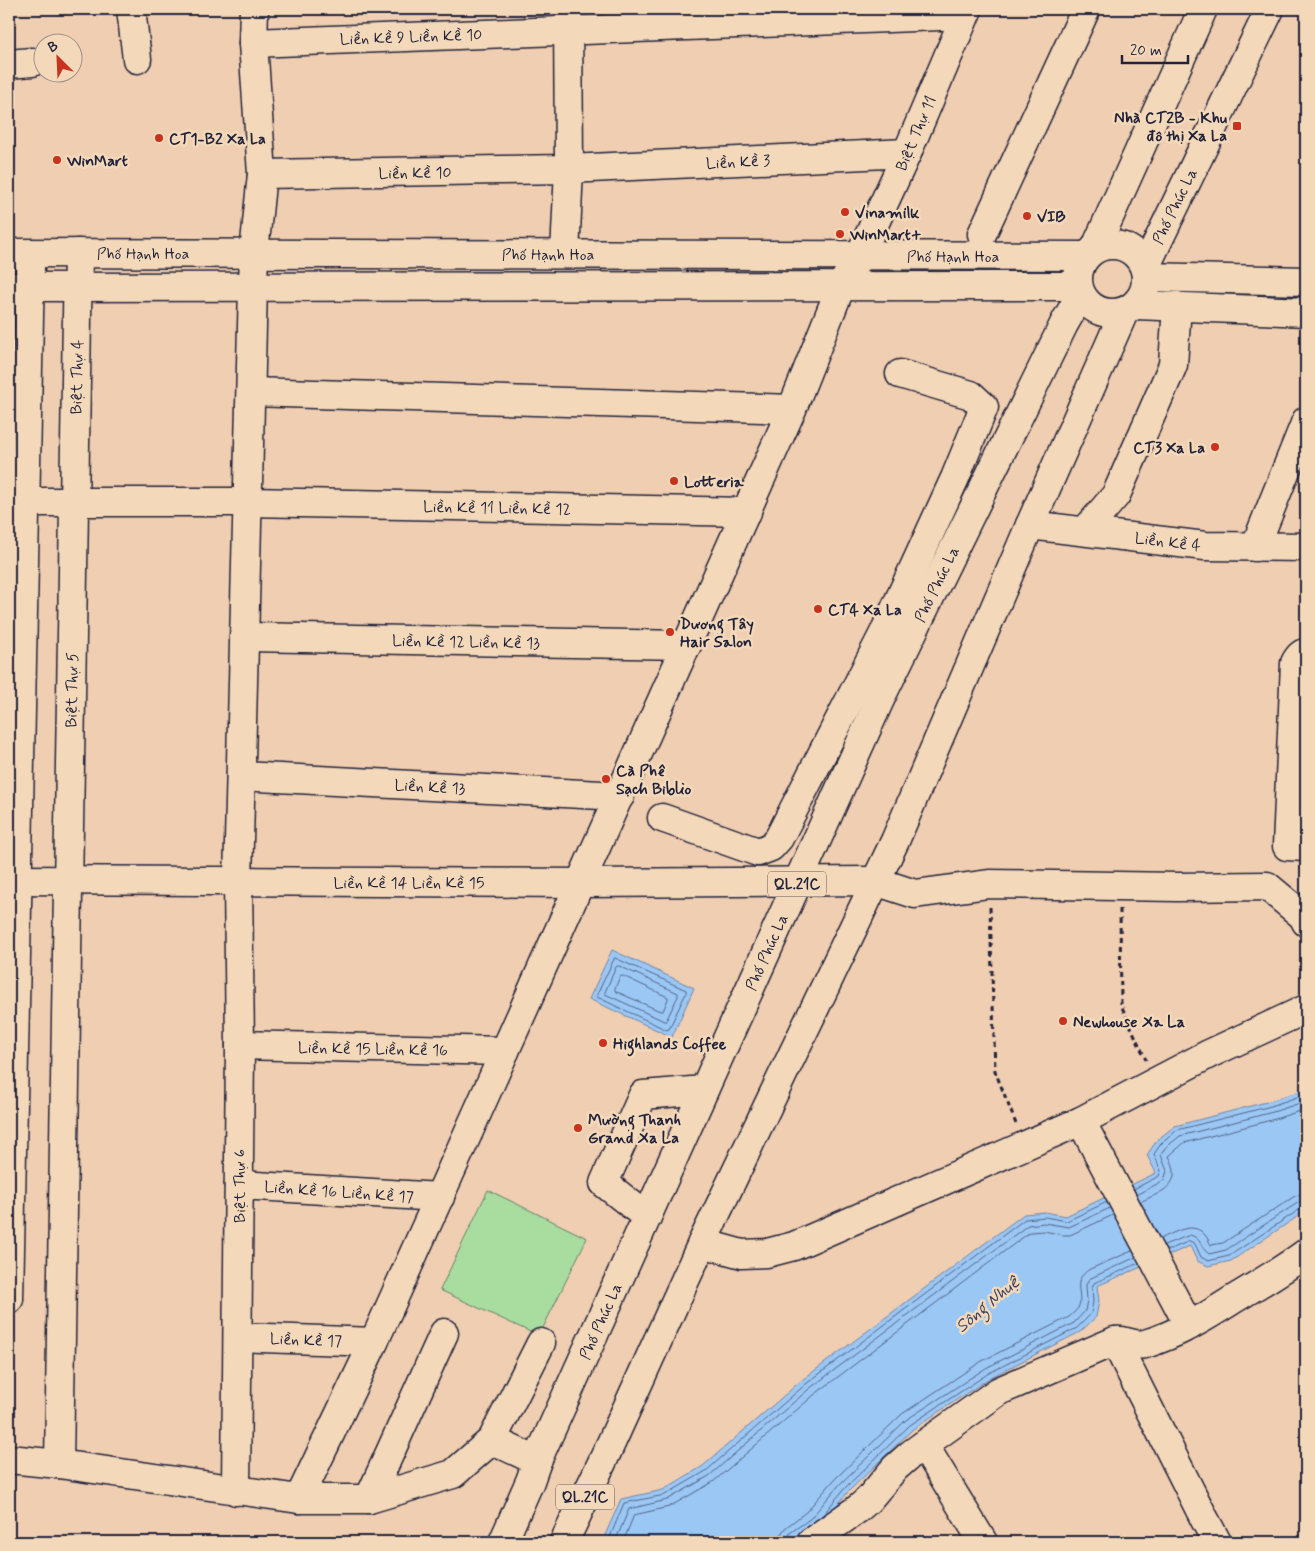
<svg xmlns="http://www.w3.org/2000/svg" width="1315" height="1551" viewBox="0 0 1315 1551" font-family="Mynerve,sans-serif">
	<rect width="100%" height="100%" fill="#f0ceb1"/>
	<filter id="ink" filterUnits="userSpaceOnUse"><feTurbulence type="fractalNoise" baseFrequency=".02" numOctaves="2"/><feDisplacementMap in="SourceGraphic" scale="10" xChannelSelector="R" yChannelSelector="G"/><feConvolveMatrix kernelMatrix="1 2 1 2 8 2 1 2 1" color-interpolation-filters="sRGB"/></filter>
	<g filter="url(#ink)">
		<!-- green -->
		<polygon fill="#a8dd9f" stroke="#65806d" points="488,1190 587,1238 539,1336 440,1290"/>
		<!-- water -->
		<g fill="#9bc7f5" stroke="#6b85ab">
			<polygon points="612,950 694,988 672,1037 589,999"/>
			<polygon points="1306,1089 1306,1211 1231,1261 1208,1266 1197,1261 1190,1246 1097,1286 1099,1301 1096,1317 1080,1332 991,1377 913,1429 848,1492 819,1527 795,1542 602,1542 621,1499 663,1490 703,1466 802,1380 1024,1214 1045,1212 1066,1216 1156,1173 1147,1155 1157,1140 1175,1126 1270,1101"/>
		</g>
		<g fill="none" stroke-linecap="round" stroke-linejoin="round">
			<!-- shore -->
			<g stroke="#526485" stroke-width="1">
				<polygon points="615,958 686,990 686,993 669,1029 667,1030 597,997 597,995"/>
				<polygon points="619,966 678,993 678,996 666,1021 664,1021 605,994 605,992 616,967"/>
				<polygon points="623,976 668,997 668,999 663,1011 660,1011 615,991 615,988 620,977"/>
				<polyline points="1134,1189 1159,1176 1161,1171 1154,1154 1161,1144 1177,1130 1271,1106 1306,1094"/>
				<polyline points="1137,1195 1164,1180 1167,1171 1161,1155 1165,1148 1180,1136 1273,1112 1306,1101"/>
				<path d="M 1140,1202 C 1154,1195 1176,1189 1174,1171 C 1174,1166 1171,1161 1169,1156 L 1184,1143 L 1275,1119 L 1306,1109"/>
				<path d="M 1160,1239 C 1174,1233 1193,1220 1205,1235 C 1208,1238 1209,1242 1211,1245 L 1223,1243 L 1295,1196 L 1306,1193"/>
				<path d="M 1164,1245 L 1190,1235 C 1202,1238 1200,1248 1209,1254 L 1226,1250 L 1299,1202 L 1306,1200"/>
				<polyline points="1166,1251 1190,1241 1195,1244 1201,1257 1208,1261 1229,1256 1302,1208 1306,1207"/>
				<polyline points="821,1517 845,1488 910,1425 989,1373 1077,1328 1091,1314 1093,1301 1092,1287 1094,1283 1139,1263"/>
				<polyline points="608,1542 624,1503 665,1495 706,1471 806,1384 1025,1219 1045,1217 1067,1221 1107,1202"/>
				<polyline points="615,1542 629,1509 667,1500 709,1476 809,1389 1028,1225 1044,1223 1069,1227 1110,1208"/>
				<polyline points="623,1542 634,1515 669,1507 713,1482 814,1395 1030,1232 1044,1231 1063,1235 1070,1235 1113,1215"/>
				<path d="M 780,1542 L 781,1534 L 785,1528 L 806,1512 L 835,1479 L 902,1414 L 982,1361 L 1069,1317 C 1072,1314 1076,1311 1078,1308 C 1085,1294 1069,1282 1090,1269 L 1132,1251"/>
				<polyline points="787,1542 790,1533 811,1518 840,1484 906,1420 986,1368 1074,1323 1085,1311 1087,1300 1086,1285 1089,1279 1136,1257"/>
			</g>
			<defs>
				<g id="minor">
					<polyline points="131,9 137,59"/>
					<polyline points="253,43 965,15"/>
					<polyline points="9,64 32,62"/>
					<polyline points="262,174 569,169 907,153"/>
					<polyline points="982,234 1086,9"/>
					<polyline points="9,253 1086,256"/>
					<polyline points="565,254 569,169 568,9"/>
					<polyline points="1147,277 1306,281"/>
					<polyline points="9,287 1078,286"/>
					<polyline points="1136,305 1306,312"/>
					<polyline points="251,392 792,409"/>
					<polyline points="9,502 248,502 747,512"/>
					<polyline points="1030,525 1205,546 1306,547"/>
					<polyline points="1085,531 1116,495 1173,365 1177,306"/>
					<polyline points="1255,547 1306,421"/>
					<polyline points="244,637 687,645"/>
					<path d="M 1306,653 C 1301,653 1297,659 1295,663 L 1287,846 L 1306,847"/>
					<polyline points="241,776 620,796"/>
					<polyline points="662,818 758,852 771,847 779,838 883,635 955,478 984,407 971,395 900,374"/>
					<polyline points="9,880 581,883 875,881 915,894 989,884 1177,887 1267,886 1303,916 1306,922"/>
					<polyline points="240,1045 505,1051"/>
					<polyline points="1081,1121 1189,1326"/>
					<polyline points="239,1185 440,1197"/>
					<polyline points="647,1217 604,1183 643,1095 704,1090"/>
					<polyline points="702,1243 742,1254 767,1253 794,1246 1081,1121 1209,1054 1306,1009"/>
					<polyline points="9,1299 30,268"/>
					<polyline points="238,1337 374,1342"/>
					<polyline points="1115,1341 1205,1520 1217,1542"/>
					<polyline points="492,1440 537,1461"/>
					<polyline points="924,1445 983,1542"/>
					<polyline points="9,1459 59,1464 299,1499 374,1342 505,1051 792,409 841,286 860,255 907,153 968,9"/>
					<polyline points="59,1464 78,253"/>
					<polyline points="236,1491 240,1045 238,881 253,286 254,253 262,174 253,43 254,9"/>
					<polyline points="299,1499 369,1499 453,1474 492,1440 541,1343"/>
					<polyline points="369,1499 444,1333"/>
					<path d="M 811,1542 L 859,1508 L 868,1500 L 895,1468 L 911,1454 L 999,1391 L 1115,1341 C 1125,1339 1134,1347 1145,1344 C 1178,1334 1206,1317 1234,1299 C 1259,1284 1283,1270 1306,1253"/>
				</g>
				<g id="highway">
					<circle cx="1112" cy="279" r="34"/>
					<polyline points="1095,249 1203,9"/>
					<polyline points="1145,268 1270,9"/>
					<polyline points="503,1542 530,1481 537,1461 883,693 1064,324 1081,294"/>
					<polyline points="564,1542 607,1452 702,1243 895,841 1030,525 1124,312"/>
				</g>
			</defs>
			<!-- minor casing -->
			<use href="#minor" stroke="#22223b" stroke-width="31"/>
			<!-- highway casing -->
			<use href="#highway" stroke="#22223b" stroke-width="31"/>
			<!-- path -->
			<g stroke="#22223b" stroke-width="3" stroke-dasharray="5 4" stroke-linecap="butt">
				<polyline points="990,907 995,1071 1016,1124"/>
				<polyline points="1120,909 1121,1005 1146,1060"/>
			</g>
			<!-- minor -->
			<use href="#minor" stroke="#f3d9ba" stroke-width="28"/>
			<!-- highway -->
			<use href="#highway" stroke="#f3d9ba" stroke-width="28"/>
		</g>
	</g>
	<!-- markers -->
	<g fill="#c8321e" stroke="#f3d9ba" stroke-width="2">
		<rect x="1232" y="121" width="10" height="10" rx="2.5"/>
		<circle cx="159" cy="138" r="5"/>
		<circle cx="57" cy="160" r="5"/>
		<circle cx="845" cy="212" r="5"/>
		<circle cx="1027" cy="216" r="5"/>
		<circle cx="840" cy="234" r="5"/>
		<circle cx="1215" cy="447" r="5"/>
		<circle cx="674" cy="481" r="5"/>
		<circle cx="818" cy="609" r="5"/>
		<circle cx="670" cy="632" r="5"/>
		<circle cx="606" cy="779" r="5"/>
		<circle cx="1063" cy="1021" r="5"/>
		<circle cx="603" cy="1043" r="5"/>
		<circle cx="578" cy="1128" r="5"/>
	</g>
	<g text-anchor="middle" stroke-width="5" stroke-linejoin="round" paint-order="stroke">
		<!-- shield labels -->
		<g fill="#f3d9ba" stroke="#615961" stroke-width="1">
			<rect x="768" y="871.5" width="58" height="25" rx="4"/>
			<rect x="556" y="1484.5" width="58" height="25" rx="4"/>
		</g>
		<g font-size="15" font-weight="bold" fill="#22223b">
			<text x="797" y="889">QL.21C</text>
			<text x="585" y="1502">QL.21C</text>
		</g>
		<!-- street labels -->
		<g font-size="16" fill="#22223b" stroke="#f3d9ba">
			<text transform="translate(411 36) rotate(-2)" y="6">Liền Kề 9 Liền Kề 10</text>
			<text transform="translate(915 133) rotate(-67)" y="6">Biệt Thự 11</text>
			<text transform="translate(738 161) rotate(-3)" y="6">Liền Kề 3</text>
			<text transform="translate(415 172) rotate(-1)" y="6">Liền Kề 10</text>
			<text transform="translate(1174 206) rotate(-64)" y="6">Phố Phúc La</text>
			<text x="143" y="259">Phố Hạnh Hoa</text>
			<text x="548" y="260">Phố Hạnh Hoa</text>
			<text x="953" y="262">Phố Hạnh Hoa</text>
			<text transform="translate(76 377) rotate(-89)" y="6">Biệt Thự 4</text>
			<text transform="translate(497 507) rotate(1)" y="6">Liền Kề 11 Liền Kề 12</text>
			<text transform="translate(1168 541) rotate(7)" y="6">Liền Kề 4</text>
			<text transform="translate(936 584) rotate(-64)" y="6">Phố Phúc La</text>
			<text transform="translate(466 641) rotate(1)" y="6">Liền Kề 12 Liền Kề 13</text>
			<text transform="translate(71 690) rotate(-89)" y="6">Biệt Thự 5</text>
			<text transform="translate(430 786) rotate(3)" y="6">Liền Kề 13</text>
			<text x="409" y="888">Liền Kề 14 Liền Kề 15</text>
			<text transform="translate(766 952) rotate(-66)" y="6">Phố Phúc La</text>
			<text transform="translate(373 1048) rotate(1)" y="6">Liền Kề 15 Liền Kề 16</text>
			<text transform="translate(239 1186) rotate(-90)" y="6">Biệt Thự 6</text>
			<text transform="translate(339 1191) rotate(4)" y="6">Liền Kề 16 Liền Kề 17</text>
			<text transform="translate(600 1321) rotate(-66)" y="6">Phố Phúc La</text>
			<text transform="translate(306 1339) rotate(2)" y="6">Liền Kề 17</text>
		</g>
		<!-- poi labels -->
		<g font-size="16" font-weight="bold" fill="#22223b" stroke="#f3d9ba" text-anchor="start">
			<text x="1227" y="123" text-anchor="end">Nhà CT2B - Khu<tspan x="1227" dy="18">đô thị Xa La</tspan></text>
			<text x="169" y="144">CT1-B2 Xa La</text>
			<text x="67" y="166">WinMart</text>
			<text x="855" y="218">Vinamilk</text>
			<text x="1037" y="222">VIB</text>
			<text x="850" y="240">WinMart+</text>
			<text x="1205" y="453" text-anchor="end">CT3 Xa La</text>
			<text x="684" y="487">Lotteria</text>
			<text x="828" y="615">CT4 Xa La</text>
			<text x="680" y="629">Dương Tây<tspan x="680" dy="18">Hair Salon</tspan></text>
			<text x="616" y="776">Cà Phê<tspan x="616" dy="18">Sạch Biblio</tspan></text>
			<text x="1073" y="1027">Newhouse Xa La</text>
			<text x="613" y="1049">Highlands Coffee</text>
			<text x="588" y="1125">Mường Thanh<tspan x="588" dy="18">Grand Xa La</tspan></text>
		</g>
		<!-- water labels -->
		<g font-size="18" font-style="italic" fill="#3a4360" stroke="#f3d9ba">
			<text transform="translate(987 1304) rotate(-40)" y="6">Sông Nhuệ</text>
		</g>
	</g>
	<!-- margin -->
	<rect width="1315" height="1551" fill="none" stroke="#f3d9ba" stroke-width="30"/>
	<rect x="15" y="15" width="1285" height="1521" fill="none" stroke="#22223b" stroke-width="2" filter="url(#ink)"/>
	<!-- north arrow -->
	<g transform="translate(58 58) rotate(336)"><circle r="24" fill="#f3d9ba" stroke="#9f9087"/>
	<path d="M0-4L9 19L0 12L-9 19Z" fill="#c8321e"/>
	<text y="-8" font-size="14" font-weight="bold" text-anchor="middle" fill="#22223b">B</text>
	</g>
	<!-- scale -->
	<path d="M1122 55v8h66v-8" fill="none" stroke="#22223b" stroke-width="2.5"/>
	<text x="1130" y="55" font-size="15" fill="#22223b" stroke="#f3d9ba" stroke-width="4" paint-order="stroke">20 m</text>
</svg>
